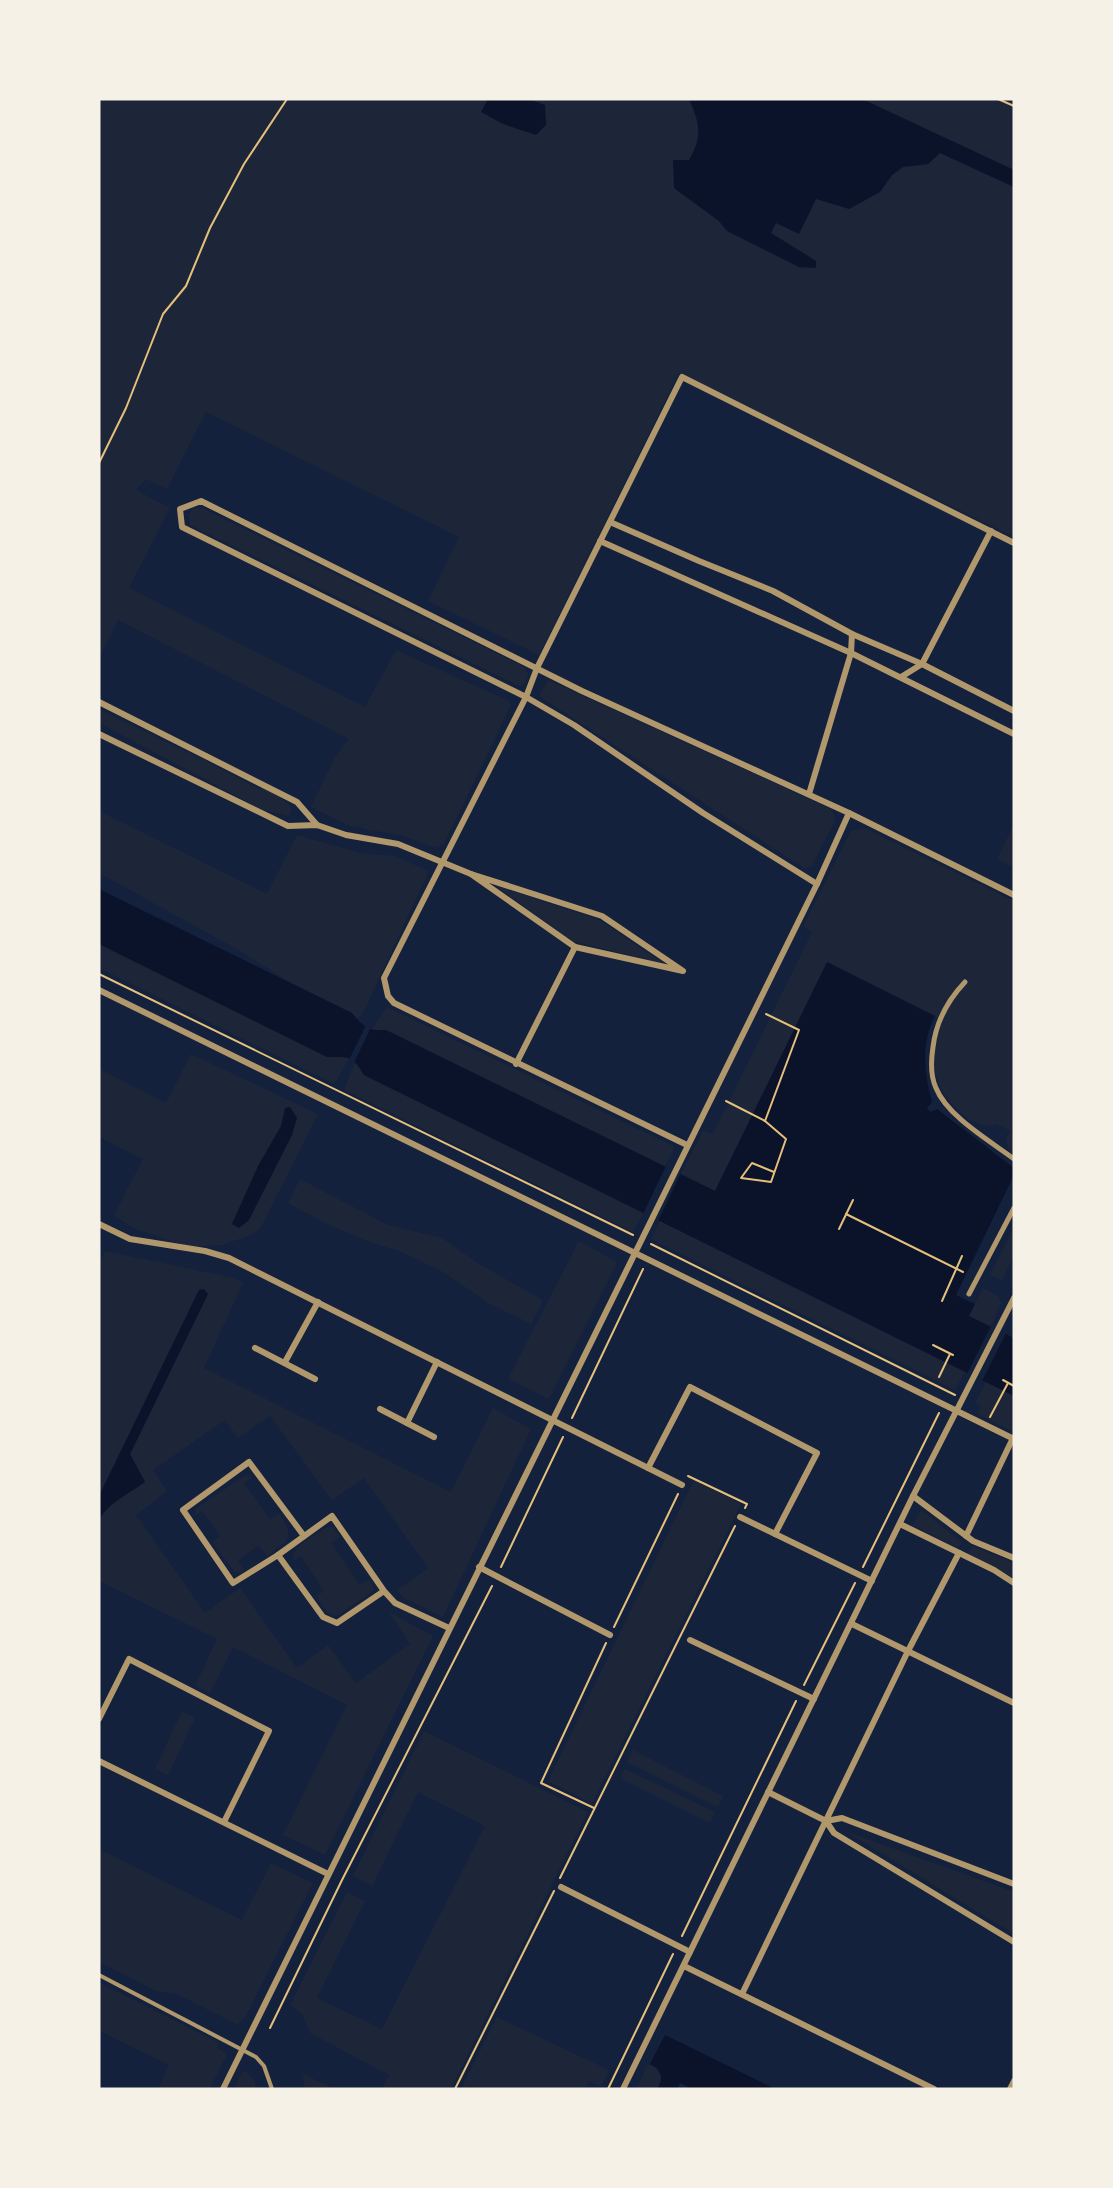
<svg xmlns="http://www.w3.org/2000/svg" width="1113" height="2188" viewBox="0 0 1113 2188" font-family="'Exo 2',sans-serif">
	<rect width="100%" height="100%" fill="#14213d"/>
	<!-- green -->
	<g fill="#1d2539">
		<path d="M 99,99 L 689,99 C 708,140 693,152 674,188 L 719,221 L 727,231 L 799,267 L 816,268 L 816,261 L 771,233 L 776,222 L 799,234 L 816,199 L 880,192 L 892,175 L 903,167 L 928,164 L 940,153 L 1014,187 L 1014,537 L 679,373 L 539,655 L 428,601 L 459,537 L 206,412 L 167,489 L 146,479 L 136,490 L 170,508 L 129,588 L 365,707 L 396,650 L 509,701 L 511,705 L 444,844 L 434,847 L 403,836 L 350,826 L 311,807 L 334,759 L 349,739 L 118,620 L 99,658 Z"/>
		<polygon points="862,99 1014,99 1014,170"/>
		<polygon points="200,507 524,667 529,675 523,685 517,685 190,525 189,515 193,508"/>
		<polygon points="548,680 831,809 836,819 811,867 804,868 539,696"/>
		<polygon points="99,709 214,765 260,790 263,786 277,795 291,807 291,813 288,816 263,810 99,723"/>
		<polygon points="99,811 267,894 297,835 361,853 394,856 429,871 363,1013 357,1019 352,1013 288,981 240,951 99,873"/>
		<polygon points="1014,824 1014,868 997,859"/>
		<path d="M 864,828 L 1014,901 L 1014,1153 L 1009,1150 L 1006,1139 L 1010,1131 L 997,1124 C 975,1134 944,1101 938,1081 C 931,1061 935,1039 943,1021 L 828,962 L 715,1191 L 681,1174 L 703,1131 L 713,1134 L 812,932 L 803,926 L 851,831 Z"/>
		<polygon points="494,885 599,920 665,964 573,941"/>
		<polygon points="99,944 327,1057 350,1057 334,1084 99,968"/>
		<polygon points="387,1007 675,1147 665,1166 386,1030 371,1031"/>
		<polygon points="191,1054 318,1114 260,1229 251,1235 222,1245 190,1247 133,1228 114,1215 143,1159 99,1137 99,1069 166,1103"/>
		<polygon points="356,1060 364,1075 643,1213 633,1232 344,1090"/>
		<polygon points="300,1179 388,1225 442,1238 479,1264 543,1300 531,1324 488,1303 445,1273 402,1252 364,1240 323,1222 288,1203"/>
		<polygon points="660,1221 965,1372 955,1390 651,1239"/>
		<polygon points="1014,1227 1014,1255 1002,1280 990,1275"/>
		<polygon points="579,1241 617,1262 549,1399 508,1379"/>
		<path d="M 105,1251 L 234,1278 L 243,1283 L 204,1368 L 451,1492 L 493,1408 L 531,1429 L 443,1617 L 404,1598 L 397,1590 L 428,1568 L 364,1478 L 332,1500 L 270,1416 L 238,1438 L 225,1420 L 153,1470 L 167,1491 L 136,1515 L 205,1613 L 240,1588 L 297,1668 L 328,1645 L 356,1683 L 410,1644 L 389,1612 L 433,1636 L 325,1855 L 283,1835 L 347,1705 L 233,1647 L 210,1693 L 195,1686 L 217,1639 L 101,1582 L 99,1584 L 99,1520 C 108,1503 130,1493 145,1482 L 130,1455 L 208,1294 L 204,1289 L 199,1290 L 99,1496 L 99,1262 Z"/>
		<polygon points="983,1288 998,1296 1001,1303 991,1327 969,1316"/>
		<polygon points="986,1382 1014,1396 1014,1432 977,1414 981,1406 975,1403"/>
		<path d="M 246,1475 L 252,1477 L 244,1483 L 270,1519 L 279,1513 C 295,1539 290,1539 267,1556 L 259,1545 L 238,1560 L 244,1571 L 240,1573 L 234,1571 L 212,1542 L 220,1536 L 202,1511 L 195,1516 L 196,1508 Z"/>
		<polygon points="694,1480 741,1504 592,1804 548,1781"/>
		<polygon points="921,1510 962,1542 958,1548 913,1525"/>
		<path d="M 332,1526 L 340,1537 L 331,1543 L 360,1585 L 370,1579 L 374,1588 L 372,1592 L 341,1613 L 335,1616 L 327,1612 L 316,1596 L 324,1591 L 301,1556 L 293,1561 C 292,1545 314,1536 326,1528 Z"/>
		<polygon points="972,1546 1014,1563 1014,1579 968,1554"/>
		<polygon points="182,1711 195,1718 168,1775 155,1769"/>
		<polygon points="424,1731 588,1812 451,2089 382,2089 389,2075 310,2033 303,2015 290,2005 347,1892 365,1901 317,1998 382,2029 485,1826 418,1792 372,1886 353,1876"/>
		<polygon points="633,1750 723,1796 718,1807 627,1762"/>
		<polygon points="625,1769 715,1812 710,1823 620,1778"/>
		<polygon points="845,1831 1014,1892 1014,1934"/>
		<polygon points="99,1849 242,1920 271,1863 313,1883 246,2016 238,2025 179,1995 156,1991 99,1962"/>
		<polygon points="99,1983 219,2043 217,2048 227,2054 210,2089 158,2089 169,2065 99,2031"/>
		<polygon points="497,2017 609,2070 601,2087 589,2081 585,2089 461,2089"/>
		<polygon points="648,2064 657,2068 662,2081 657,2089 636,2089"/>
		<polygon points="246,2071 255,2081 256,2089 234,2089 242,2072"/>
		<polygon points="303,2074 335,2089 304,2089"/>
	</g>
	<!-- water -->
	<g fill="#0b132b">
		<polygon points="488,99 529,99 545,105 546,125 536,135 503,124 481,112"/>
		<path d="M 689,99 L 862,99 L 1014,170 L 1014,187 L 940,153 L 928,164 L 903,167 L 892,175 L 880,192 L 849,209 L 816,199 L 799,234 L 776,223 L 771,233 L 816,261 L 816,268 L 799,267 L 727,231 L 719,221 L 674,188 L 673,160 L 689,160 C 703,137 700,123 689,99 Z"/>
		<path d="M 99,889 L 352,1013 C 365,1028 367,1031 386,1030 L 715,1191 L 827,962 L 935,1016 C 921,1043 924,1073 932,1102 L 927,1108 L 930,1112 L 937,1109 L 1014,1168 L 1014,1175 L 956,1295 L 975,1304 L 969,1316 L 1014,1338 L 1014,1396 L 364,1075 C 352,1055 350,1057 327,1057 L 99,944 Z"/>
		<polygon points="290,1107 297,1118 292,1135 249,1220 239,1228 232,1224 258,1166 281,1126 285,1108"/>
		<path d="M 204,1289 L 208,1294 L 130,1454 L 145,1482 C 130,1493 108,1503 99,1520 L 99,1496 L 199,1290 Z"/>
		<path d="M 665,2035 L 775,2089 L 692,2089 L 680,2083 L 677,2089 L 657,2089 C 664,2078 662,2070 650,2064 Z"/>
	</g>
	<!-- pier -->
	<g fill="#14213d">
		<polygon points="366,1025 371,1027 354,1063 349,1060"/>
		<polygon points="667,1164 682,1171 657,1223 642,1216"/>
		<polygon points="992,1324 1007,1331 981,1383 966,1376"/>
	</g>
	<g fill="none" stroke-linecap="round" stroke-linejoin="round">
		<!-- path -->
		<g stroke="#e5c07b" stroke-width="2">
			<polyline points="998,99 1014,106"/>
			<polyline points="99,463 126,408 163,314 186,286 210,228 244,164 287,99"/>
			<polyline points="99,974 633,1235"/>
			<polyline points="726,1101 765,1121 786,1139 771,1182 741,1178 752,1163 774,1172"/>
			<polyline points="765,1121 799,1030 766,1014"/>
			<polyline points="846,1214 963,1272"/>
			<polyline points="839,1229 853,1200"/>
			<polyline points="651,1244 955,1395"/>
			<polyline points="942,1301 962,1256"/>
			<polyline points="933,1345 953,1355"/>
			<polyline points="939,1377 950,1354"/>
			<polyline points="1003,1380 1014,1386"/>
			<polyline points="990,1417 1008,1383"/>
			<polyline points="572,1418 643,1269"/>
			<polyline points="688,1476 747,1504 745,1508"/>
			<polyline points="501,1567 563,1437"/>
			<polyline points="863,1567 939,1413"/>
			<polyline points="614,1627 678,1494"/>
			<polyline points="804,1685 855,1583"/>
			<polyline points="594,1808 541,1783 606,1643"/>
			<polyline points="560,1878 735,1526"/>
			<polyline points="682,1936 796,1701"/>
			<polyline points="270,2028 342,1880 492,1586"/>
			<polyline points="455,2089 554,1891"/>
			<polyline points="608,2089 673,1954"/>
		</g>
		<!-- service -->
		<polyline stroke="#b1986c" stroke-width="4" points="99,1975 256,2057 264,2066 272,2089"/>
		<!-- pedestrian -->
		<g stroke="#b1986c" stroke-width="5">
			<path d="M 965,982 C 948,1000 936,1022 933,1047 C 931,1060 930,1075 936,1088 C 947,1116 990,1141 1014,1159"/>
			<polyline points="969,1294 1014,1208"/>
		</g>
		<!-- minor -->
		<g stroke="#b1986c" stroke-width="6">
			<polyline points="610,522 699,561 773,591 852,634 922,664 1014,711"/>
			<polyline points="600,541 851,653 1014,734"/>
			<polyline points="901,677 922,664 991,531"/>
			<polyline points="99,702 297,802 317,825"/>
			<polyline points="99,734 288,826 317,825 346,835 398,844 471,874"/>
			<polyline points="809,794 851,653 852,634"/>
			<polygon points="471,874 602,916 683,971 575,947"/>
			<polyline points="817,884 703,813 574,725 526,697 182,527 180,509 201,501 582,691 849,813 1014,895"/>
			<polyline points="99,990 1014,1439"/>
			<polyline points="516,1064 575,947"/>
			<polyline points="687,1145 394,1003 388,996 384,978 526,697 537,668 682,377 1014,543"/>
			<polyline points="99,1224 130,1239 205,1251 229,1258 682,1485"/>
			<polyline points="255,1348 315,1379"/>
			<polyline points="285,1362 318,1302"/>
			<polyline points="380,1409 407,1423 437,1362"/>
			<polyline points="407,1423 434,1437"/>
			<polyline points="648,1468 690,1387 817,1453 775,1534"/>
			<polyline points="913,1496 973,1541 1014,1558"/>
			<polyline points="740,1517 872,1581"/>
			<polyline points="900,1524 994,1570 1014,1583"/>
			<polyline points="966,1536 1013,1438"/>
			<polyline points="278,1555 233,1583 183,1510 249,1462 304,1536"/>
			<polyline points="479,1567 610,1635"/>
			<polyline points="384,1591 337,1623 323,1617 278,1555 332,1516 384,1591 395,1603 449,1628"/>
			<polyline points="852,1624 1014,1703"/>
			<polyline points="690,1640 814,1699"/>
			<polyline points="99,1719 129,1659 269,1731 224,1822"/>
			<polyline points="99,1761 328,1874"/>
			<polyline points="768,1792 826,1821 842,1818 1014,1884"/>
			<polyline points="826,1821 834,1833 1014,1942"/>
			<polyline points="561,1887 690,1952"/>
			<polyline points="684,1966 934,2089"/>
			<polyline points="742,1994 908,1651 959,1553"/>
			<polyline points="223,2089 817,884 849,813"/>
			<polyline points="623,2089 913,1496 1014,1298"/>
			<polyline points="1010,2089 1014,2081"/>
		</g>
	</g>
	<!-- border -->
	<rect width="1113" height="2188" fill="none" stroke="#f6f1e7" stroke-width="201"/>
</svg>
